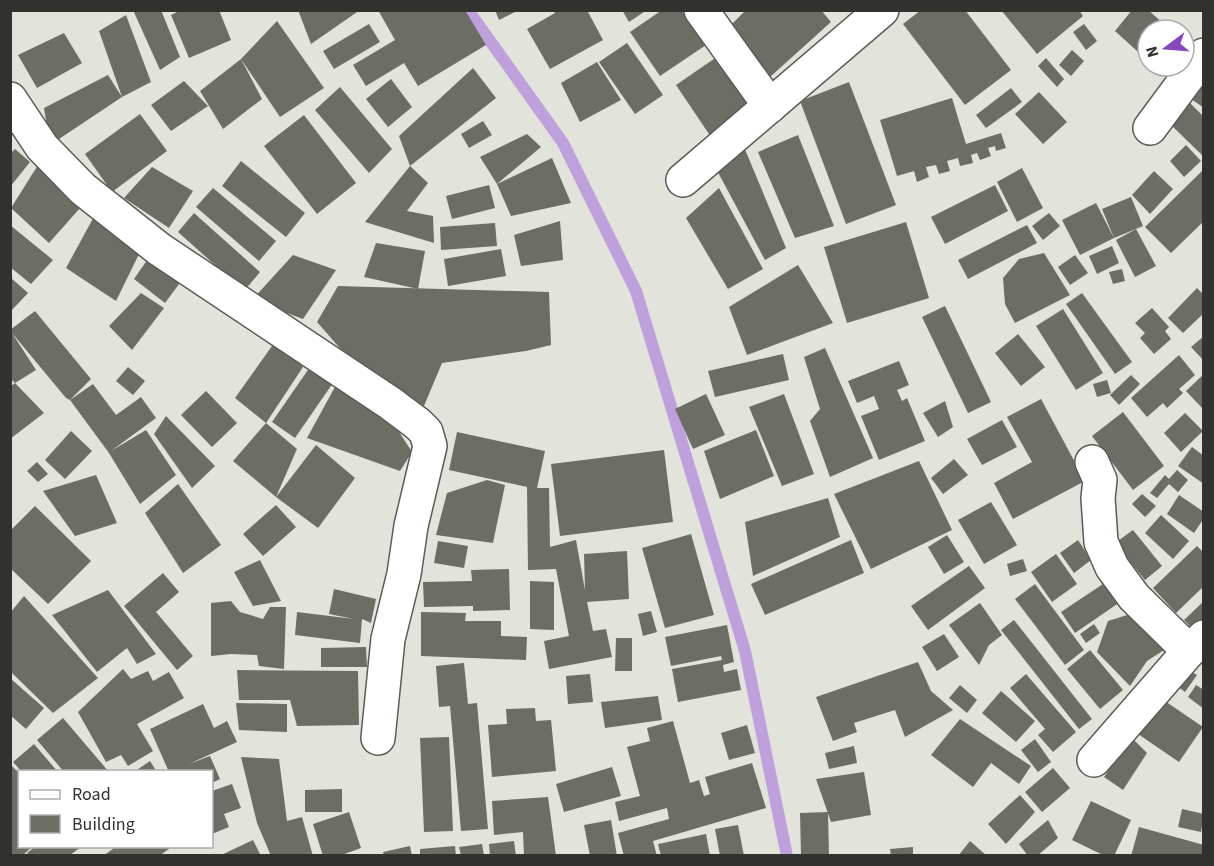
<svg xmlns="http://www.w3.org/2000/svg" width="1214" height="866" viewBox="0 0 1214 866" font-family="'Source Sans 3',sans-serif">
	<rect width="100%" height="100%" fill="#e2e3da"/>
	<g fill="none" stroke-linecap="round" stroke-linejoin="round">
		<!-- stream -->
		<polyline stroke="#bea0dd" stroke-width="12" points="468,10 563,143 636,291 745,651 787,856"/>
	</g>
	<!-- building -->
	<g fill="#6c6d65">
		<polygon points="133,10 161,10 180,57 160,70"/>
		<polygon points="181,10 219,10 231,40 189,58 171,15"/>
		<polygon points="298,10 360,10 311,44"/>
		<polygon points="378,10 465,10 486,45 418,86 404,63 366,86 353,65 395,40"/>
		<polygon points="495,10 519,10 499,20"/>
		<polygon points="553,10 587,10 603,40 550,69 527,29 555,13"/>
		<polygon points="622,10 647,10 629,22"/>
		<polygon points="662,10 687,10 709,43 660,76 630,32"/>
		<polygon points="746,10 821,10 831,22 770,77 727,29"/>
		<polygon points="921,10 965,10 1011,70 965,105 903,24"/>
		<polygon points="1001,10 1079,10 1083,16 1037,54"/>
		<polygon points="1132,10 1148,10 1171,30 1148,30 1147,60 1115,31"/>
		<polygon points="126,15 151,82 122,97 50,145 44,108 108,75 122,97 99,31"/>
		<polygon points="277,21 324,88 280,117 241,59 262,99 223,129 200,91 241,59"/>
		<polygon points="369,24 380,42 334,69 323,51"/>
		<polygon points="1084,24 1097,41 1086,50 1073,32"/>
		<polygon points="64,33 82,63 37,88 18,55"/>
		<polygon points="627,43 663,95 635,114 599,62"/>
		<polygon points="1072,50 1084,61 1071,76 1059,65"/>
		<polygon points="724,52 759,104 711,137 676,85"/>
		<polygon points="1046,58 1064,79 1057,87 1038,66"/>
		<polygon points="597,62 621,100 580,122 561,83"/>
		<polygon points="473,68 496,98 410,166 399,136"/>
		<polygon points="1204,71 1204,108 1187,96"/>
		<polygon points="391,79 412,107 388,127 366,99"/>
		<polygon points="184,81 208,106 171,131 151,105"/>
		<polygon points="849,82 896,205 846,224 800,101"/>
		<polygon points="340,87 392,149 369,173 315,110"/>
		<polygon points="1011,88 1022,102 986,128 976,115"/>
		<polygon points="1039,92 1067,122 1043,144 1015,114"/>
		<polygon points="952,98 966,144 1001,133 1006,148 996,151 995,146 988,148 991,156 980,160 977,153 971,155 973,163 960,166 958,158 947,161 950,171 939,174 936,165 926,167 929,177 917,182 914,171 897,176 880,120"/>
		<polygon points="1189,102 1204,117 1204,157 1169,123"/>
		<polygon points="140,114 167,151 112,192 85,154"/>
		<polygon points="304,115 356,183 317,214 264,146"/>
		<polygon points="483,121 492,135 469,148 461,134"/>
		<polygon points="527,134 541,147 497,184 552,158 571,203 511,216 497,184 480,157"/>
		<polygon points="798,135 834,226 795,238 758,152"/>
		<polygon points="1186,145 1201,161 1184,177 1170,161"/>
		<polygon points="744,147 786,248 765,260 713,163"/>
		<polygon points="15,149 30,162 10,187 10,154"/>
		<polygon points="241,161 305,213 286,237 222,186"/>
		<polygon points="38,165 80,208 49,243 11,208"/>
		<polygon points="410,166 428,183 407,211 433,216 434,243 365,222"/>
		<polygon points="152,167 193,191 169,228 124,198"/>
		<polygon points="1022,168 1043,208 1017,222 997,182"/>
		<polygon points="1204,169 1204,221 1171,253 1145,227"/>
		<polygon points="1154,171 1173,189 1150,214 1132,195"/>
		<polygon points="489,185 495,208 452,219 446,196"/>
		<polygon points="995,185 1008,211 945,244 931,217"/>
		<polygon points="213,188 276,241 259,261 196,207"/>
		<polygon points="719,188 763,269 728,289 686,218"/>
		<polygon points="1131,197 1143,226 1114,238 1102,209"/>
		<polygon points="1096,203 1114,238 1080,255 1062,220"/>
		<polygon points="96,213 141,250 116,301 66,268"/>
		<polygon points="194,213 260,272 244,291 178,232"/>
		<polygon points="1049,213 1060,226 1043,240 1032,226"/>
		<polygon points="560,221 563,260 521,266 514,235"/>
		<polygon points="906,222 929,298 847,323 824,247"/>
		<polygon points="495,223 497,246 441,250 440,227"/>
		<polygon points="10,225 53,260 31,284 10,267"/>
		<polygon points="1027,225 1037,243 968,279 958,260"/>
		<polygon points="1136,229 1156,266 1135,277 1116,240"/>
		<polygon points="376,243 425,251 418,289 364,277"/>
		<polygon points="1112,246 1119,263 1097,274 1089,256"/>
		<polygon points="501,249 506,276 448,286 444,259"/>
		<polygon points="1044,253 1070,295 1015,323 1005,304 1003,278 1019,259"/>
		<polygon points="293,255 336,270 303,319 252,300"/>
		<polygon points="1075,255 1088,273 1070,285 1058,267"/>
		<polygon points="150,256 182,280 165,303 134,279"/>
		<polygon points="798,265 833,323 747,355 729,307"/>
		<polygon points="1122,269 1125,281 1113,284 1109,272"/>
		<polygon points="10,277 28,293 10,312"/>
		<polygon points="338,286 549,292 551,345 526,351 442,363 424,406 372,385 317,322"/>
		<polygon points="1197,288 1204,295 1204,313 1183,333 1168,318"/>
		<polygon points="141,293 164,308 132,350 109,326"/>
		<polygon points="1082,293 1132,362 1115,374 1066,304"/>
		<polygon points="945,306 991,402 968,413 922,317"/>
		<polygon points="1152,308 1169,327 1165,331 1171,339 1154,354 1140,338 1145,333 1135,323"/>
		<polygon points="1063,309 1103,373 1076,390 1036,326"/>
		<polygon points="35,311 91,379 70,400 66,398 12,333 36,370 15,383 44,413 10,439 10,387 15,383 10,378 10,330"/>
		<polygon points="1018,334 1045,367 1021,386 995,353"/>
		<polygon points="1204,336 1204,361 1191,347"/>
		<polygon points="277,339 303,367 266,423 235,398"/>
		<polygon points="825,348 873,458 830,477 810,421 820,409 804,357"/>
		<polygon points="783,354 789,380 715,397 708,371"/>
		<polygon points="1179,355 1195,375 1179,389 1183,393 1167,408 1163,403 1147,417 1131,398"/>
		<polygon points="899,361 909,385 897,390 902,401 907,398 925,441 879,460 861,416 879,409 874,396 857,403 848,381"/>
		<polygon points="312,364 335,380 295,438 272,422"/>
		<polygon points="128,367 145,381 133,395 116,381"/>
		<polygon points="1204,374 1204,406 1202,408 1186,391"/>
		<polygon points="1131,375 1140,384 1119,405 1110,395"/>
		<polygon points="341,376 381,404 412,452 400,471 307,438"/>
		<polygon points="1107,380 1111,393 1097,397 1093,384"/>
		<polygon points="93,384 116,415 141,397 156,418 111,451 146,430 176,475 140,504 109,453 70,400"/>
		<polygon points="206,391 237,423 212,447 181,415"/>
		<polygon points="706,394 725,435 693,449 675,409"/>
		<polygon points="784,394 814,474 782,486 749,407"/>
		<polygon points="1041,399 1085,481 1013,519 994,483 1032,462 1007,417"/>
		<polygon points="945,401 953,427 938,437 923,413"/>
		<polygon points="1123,412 1164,466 1133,490 1092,436"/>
		<polygon points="1185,413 1203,431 1181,452 1164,433"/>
		<polygon points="166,416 215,466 192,488 154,434"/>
		<polygon points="1002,420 1017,447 982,465 967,439"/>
		<polygon points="266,423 297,449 276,497 233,461"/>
		<polygon points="756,430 774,476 720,499 704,451"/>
		<polygon points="71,431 92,451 65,479 45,460"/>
		<polygon points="457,432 545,451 537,488 549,488 550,547 576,540 585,590 584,554 627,551 629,599 587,602 593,631 606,629 612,657 549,669 544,641 569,636 556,569 528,570 527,487 449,470"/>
		<polygon points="316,445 355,478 318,528 276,497"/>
		<polygon points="1192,447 1204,456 1204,484 1178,466"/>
		<polygon points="664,450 673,522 560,536 551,464"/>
		<polygon points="954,459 968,475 943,494 931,478"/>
		<polygon points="919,461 952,530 871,569 834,494"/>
		<polygon points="37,462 48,474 38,482 27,471"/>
		<polygon points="1177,470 1188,480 1178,492 1169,484 1157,498 1150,493 1165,475 1169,479"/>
		<polygon points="96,475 117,523 75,536 43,491"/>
		<polygon points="487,480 505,485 493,543 436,535 447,493"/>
		<polygon points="178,484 221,545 183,573 145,513"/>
		<polygon points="1142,494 1156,506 1145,517 1132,504"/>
		<polygon points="1179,495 1204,512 1204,518 1194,533 1167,514"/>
		<polygon points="828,498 840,537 753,576 745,522"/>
		<polygon points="991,502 1017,545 984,564 958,520"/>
		<polygon points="276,505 296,527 263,556 243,534"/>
		<polygon points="35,506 91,561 48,604 10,568 10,531"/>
		<polygon points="1161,515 1189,541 1173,559 1145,533"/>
		<polygon points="1133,530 1162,566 1145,580 1115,543"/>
		<polygon points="691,534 714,615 665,628 642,548"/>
		<polygon points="947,535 964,562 944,574 928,547"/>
		<polygon points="851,540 864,573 765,615 751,584"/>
		<polygon points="1078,540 1091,560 1074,573 1060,553"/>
		<polygon points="438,541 468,546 464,568 434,563"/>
		<polygon points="1197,546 1204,553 1204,586 1176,613 1153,588"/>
		<polygon points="1056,554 1077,584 1052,602 1031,572"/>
		<polygon points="1023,559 1027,571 1010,576 1007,564"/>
		<polygon points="260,560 281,601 253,606 234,572"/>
		<polygon points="969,566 985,588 928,630 911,606"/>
		<polygon points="509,569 510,610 473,611 473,606 424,607 423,582 472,581 471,570"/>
		<polygon points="163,573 179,592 156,612 193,656 177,670 124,606"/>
		<polygon points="1109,580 1123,600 1075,633 1061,612"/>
		<polygon points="530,581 554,582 554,630 530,629"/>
		<polygon points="1035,584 1084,650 1065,665 1015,599"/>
		<polygon points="334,589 376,599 371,623 362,619 360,643 295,635 297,612 354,619 329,614"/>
		<polygon points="108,590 156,654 137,664 127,648 97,672 52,615"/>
		<polygon points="24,596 98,678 53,713 10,671 10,613"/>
		<polygon points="231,601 240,612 263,619 270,607 286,607 284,669 259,666 257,655 231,654 211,656 211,603"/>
		<polygon points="1204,601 1204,619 1193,629 1184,620"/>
		<polygon points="980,603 1002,635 989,645 979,665 949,625"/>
		<polygon points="651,611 657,632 643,636 638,614"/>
		<polygon points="1140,611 1172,645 1147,661 1130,686 1097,652 1108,621"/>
		<polygon points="421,612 466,613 465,621 501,621 501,636 527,637 526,660 421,656"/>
		<polygon points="1014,620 1092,719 1079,729 1001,630"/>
		<polygon points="1094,624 1100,633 1086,643 1080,634"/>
		<polygon points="727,625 734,662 723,665 724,672 737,669 741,690 678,702 672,669 722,660 721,656 671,666 665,637"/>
		<polygon points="944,634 959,657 937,671 922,647"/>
		<polygon points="616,638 632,638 632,671 615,671"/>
		<polygon points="366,647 367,667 321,667 321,648"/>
		<polygon points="1090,650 1123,690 1100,709 1067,669"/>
		<polygon points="918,662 931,691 953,710 905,737 895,710 854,723 857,732 833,741 816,697"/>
		<polygon points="464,663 468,704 477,703 488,829 461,831 450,706 439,707 436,666"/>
		<polygon points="123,669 131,679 148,671 153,681 169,672 184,698 137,724 153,751 128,766 121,755 106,762 78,712"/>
		<polygon points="1187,669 1197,675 1185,692 1176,685"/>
		<polygon points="237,670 358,671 359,725 297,726 290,700 239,700"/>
		<polygon points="590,674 593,702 568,704 566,676"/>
		<polygon points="1026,674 1076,732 1053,752 1038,735 1045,729 1010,688"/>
		<polygon points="10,678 44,708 26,729 10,715"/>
		<polygon points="960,685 977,700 967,713 949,698"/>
		<polygon points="1196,685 1204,690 1204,709 1188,697"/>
		<polygon points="1001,691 1035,721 1016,742 982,713"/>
		<polygon points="658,696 662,720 605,728 601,702"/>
		<polygon points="1162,699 1203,727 1179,762 1138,734"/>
		<polygon points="236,703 287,704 287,732 239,730"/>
		<polygon points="203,704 214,728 227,721 237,742 189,764 210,756 220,779 212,783 212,772 169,772 150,729"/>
		<polygon points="535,708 536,721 551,720 556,771 492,777 488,725 507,724 506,709"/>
		<polygon points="63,718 109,772 64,772 37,740"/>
		<polygon points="960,719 1031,766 1019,784 991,763 973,787 931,755"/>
		<polygon points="673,721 690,783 699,780 704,796 710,794 705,777 752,763 766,808 653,841 657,856 624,856 618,833 669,819 667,808 619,821 615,802 640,796 627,747 650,741 647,728"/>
		<polygon points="747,725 755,753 729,760 721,733"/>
		<polygon points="449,737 453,831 424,832 420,738"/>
		<polygon points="1131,737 1147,753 1123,790 1104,777"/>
		<polygon points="1035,739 1051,762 1038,772 1021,750"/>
		<polygon points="34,744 58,772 22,772 13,762"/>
		<polygon points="854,746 857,763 829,769 825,753"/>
		<polygon points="241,757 279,759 287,821 302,817 313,856 271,856 257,823"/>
		<polygon points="150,761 157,772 134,772"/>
		<polygon points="10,764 20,774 20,846 33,846 22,856 10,856"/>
		<polygon points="612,767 621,796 564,812 556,784"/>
		<polygon points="1053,768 1070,788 1042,812 1025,792"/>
		<polygon points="864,772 871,815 831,822 816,779"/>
		<polygon points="232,784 241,808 224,814 229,827 212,834 212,791"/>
		<polygon points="342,789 342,812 305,812 305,790"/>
		<polygon points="1020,795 1035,812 1006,844 988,824"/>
		<polygon points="548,797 556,856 524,856 523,832 494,835 492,801"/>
		<polygon points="1091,801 1131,820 1114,856 1105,856 1072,840"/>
		<polygon points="1182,809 1204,814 1201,832 1178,827"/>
		<polygon points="349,812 361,848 339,856 323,856 313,824"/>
		<polygon points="828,812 829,856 801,856 800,813"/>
		<polygon points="611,820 617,856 590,856 584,825"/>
		<polygon points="1048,820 1058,838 1037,856 1028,856 1019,844"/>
		<polygon points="738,825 744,856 720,856 715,829"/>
		<polygon points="1139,827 1204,845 1204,856 1131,856"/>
		<polygon points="706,834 710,856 661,856 658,844"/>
		<polygon points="253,840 261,856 219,856"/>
		<polygon points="514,841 516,856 490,856 489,844"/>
		<polygon points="970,841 987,856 958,856"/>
		<polygon points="482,844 484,856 461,856 459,847"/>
		<polygon points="36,846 82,846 69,856 29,856 27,853"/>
		<polygon points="117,846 173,846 159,856 103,856"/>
		<polygon points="410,846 412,856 384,856 383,852"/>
		<polygon points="455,846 456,856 420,856 420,849"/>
		<polygon points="913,847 913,856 891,856 890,849"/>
	</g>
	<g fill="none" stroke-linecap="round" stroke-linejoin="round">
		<defs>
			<g id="minor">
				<polyline points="701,10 770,106"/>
				<polyline points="10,99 42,147 83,189 159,249 390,403 418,424 426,432 430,446 411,526 404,574 388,639 378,738"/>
				<polyline points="1150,128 1204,55"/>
				<polyline points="683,180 882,10"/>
				<polyline points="1092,462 1100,480 1098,498 1101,542 1112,567 1134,597 1189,651"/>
				<polyline points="1094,760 1189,651 1204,637"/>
			</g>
		</defs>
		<!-- minor casing -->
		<use href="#minor" stroke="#5b5c54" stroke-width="36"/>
		<!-- minor -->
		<use href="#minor" stroke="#fff" stroke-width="33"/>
	</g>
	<!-- border -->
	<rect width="1214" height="866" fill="none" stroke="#31312e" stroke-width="24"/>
	<!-- legend -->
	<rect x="18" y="770" width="195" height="78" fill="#ffffff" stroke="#adadab" stroke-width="1.5"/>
	<rect x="30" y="790" width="30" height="9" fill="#ffffff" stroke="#adadab" stroke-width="1.5"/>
	<text x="72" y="800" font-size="18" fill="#31312e">Road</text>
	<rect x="30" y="815" width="30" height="18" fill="#6c6d65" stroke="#adadab" stroke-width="1.5"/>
	<text x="72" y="830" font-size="18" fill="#31312e">Building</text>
	<!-- north arrow -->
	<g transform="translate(1166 48) rotate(254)"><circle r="28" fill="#ffffff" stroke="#adadab" stroke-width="1.5"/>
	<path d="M0-4.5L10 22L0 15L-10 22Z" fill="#8747bc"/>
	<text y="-9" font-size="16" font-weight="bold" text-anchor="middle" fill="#31312e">N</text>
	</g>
</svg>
